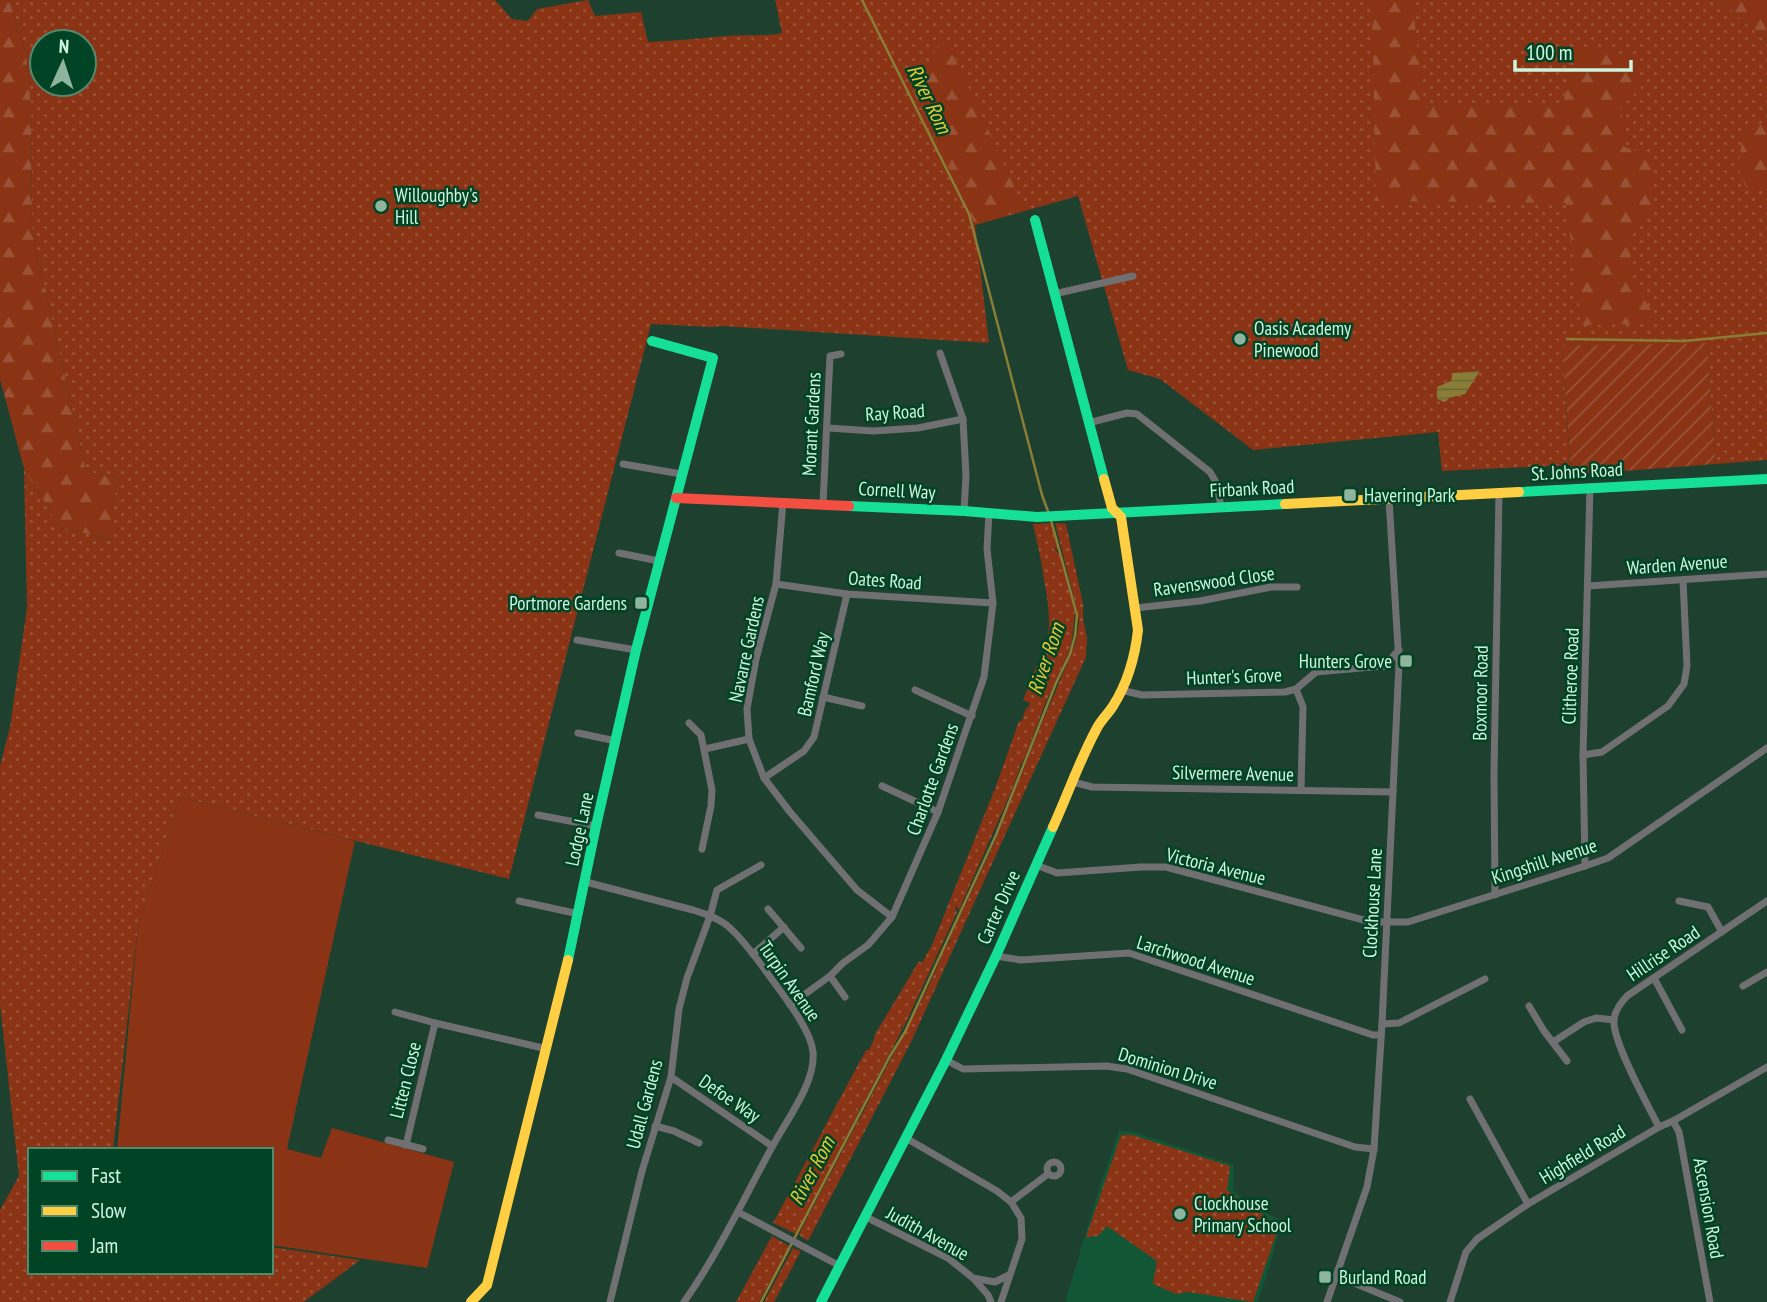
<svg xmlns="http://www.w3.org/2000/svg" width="1767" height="1302" viewBox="0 0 1767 1302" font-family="'PT Sans Narrow',sans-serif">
	<defs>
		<pattern id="grass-dots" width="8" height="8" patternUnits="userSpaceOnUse" patternTransform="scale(1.75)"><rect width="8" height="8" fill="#8a3415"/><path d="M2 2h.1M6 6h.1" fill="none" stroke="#995236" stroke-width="1.8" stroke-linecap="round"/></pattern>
		<pattern id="forest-firs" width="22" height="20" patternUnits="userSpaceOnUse" patternTransform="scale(1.75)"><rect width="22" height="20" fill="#8a3415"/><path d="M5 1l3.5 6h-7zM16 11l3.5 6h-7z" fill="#995236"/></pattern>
		<pattern id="garden-furrows" width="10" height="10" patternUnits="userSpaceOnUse" patternTransform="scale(1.75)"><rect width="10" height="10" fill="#8a3415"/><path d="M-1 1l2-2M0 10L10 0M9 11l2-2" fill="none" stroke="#995236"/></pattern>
		<pattern id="water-rules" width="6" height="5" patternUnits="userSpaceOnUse" patternTransform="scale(1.75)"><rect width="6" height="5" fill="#8a7e36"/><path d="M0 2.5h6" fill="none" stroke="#6c693b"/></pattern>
	</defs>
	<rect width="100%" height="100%" fill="#1d402f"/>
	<!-- built -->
	<polygon fill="#135635" points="1119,1131 1134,1132 1234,1165 1233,1190 1257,1208 1282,1221 1266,1278 1257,1302 1065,1302 1099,1189"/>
	<!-- grass -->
	<g fill="url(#grass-dots)" fill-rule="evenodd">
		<path d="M 9,0 L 495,0 L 512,19 L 528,21 L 537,9 L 588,0 L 595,16 L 641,12 L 648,42 C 674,41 700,38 726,36 C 745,34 764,37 782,33 L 775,0 L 1720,0 L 1767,42 L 1767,460 L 1716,464 L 1707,344 L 1562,346 L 1570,465 L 1442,471 L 1438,432 L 1253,450 L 1160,379 L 1128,370 L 1078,196 L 975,225 L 989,343 L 722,326 L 711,327 L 651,324 L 509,879 L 180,797 L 138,926 L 113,1150 L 30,1150 L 30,1272 L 271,1272 L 271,1247 L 360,1260 L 304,1302 L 0,1302 L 0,1210 L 19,1176 L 0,1004 L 0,766 L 10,727 L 27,608 L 24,469 L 60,527 L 111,540 L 114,497 L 120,479 L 86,471 L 32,230 L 31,104 L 26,54 ZM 42,42 L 84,42 L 84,84 L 42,84 Z"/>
		<path d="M 1051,523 L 1059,550 L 1055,548 L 1054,549 L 1060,554 L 1075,612 L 1072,641 L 1068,654 L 1045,704 L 1026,755 L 1021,765 L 1019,764 L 1020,768 L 1011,792 L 959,910 L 956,906 L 955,907 L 957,912 L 903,1029 L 902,1025 L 901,1026 L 902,1030 L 860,1110 L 858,1107 L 859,1112 L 796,1234 L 773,1223 L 866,1050 L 869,1050 L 875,1037 L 874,1036 L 919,961 L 922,963 L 932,945 L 996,786 L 1019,721 L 1022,721 L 1026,708 L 1028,708 L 1030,703 L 1023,700 L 1037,665 L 1040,665 L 1047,648 L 1045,647 C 1055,623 1044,585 1041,560 L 1033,524 Z"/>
		<path d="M 1055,523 L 1066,524 L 1083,604 L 1083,619 L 1087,638 L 1086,657 L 911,1042 L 808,1241 L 799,1235 L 802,1228 L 859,1119 L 861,1119 L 860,1118 C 888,1061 922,1007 945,948 L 949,942 L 952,941 L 949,940 L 993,846 L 1042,723 L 1070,657 L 1076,641 L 1079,622 L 1077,610 Z"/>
		<polygon points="1121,1135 1132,1135 1230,1166 1227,1190 1279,1226 1253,1302 1188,1292 1176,1294 1153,1284 1157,1261 1107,1226 1098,1236 1086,1237"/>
		<polygon points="772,1236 789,1246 785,1254 783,1253 784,1256 759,1302 736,1302"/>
		<polygon points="793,1248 801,1251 774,1302 764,1302"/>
	</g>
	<!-- forest -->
	<g fill="url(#forest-firs)">
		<polygon points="0,0 9,0 26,54 31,104 32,230 86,471 120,479 114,497 112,540 60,527 24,469 0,379"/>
		<polygon points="1372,0 1412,0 1424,104 1563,107 1571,49 1605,49 1637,61 1641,88 1621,106 1624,147 1653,156 1654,204 1634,223 1629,278 1661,324 1582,325 1566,203 1376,201"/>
		<polygon points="1720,0 1767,0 1767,42"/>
		<polygon points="945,36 1025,210 975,225 909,82 929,64 937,47"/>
		<polygon points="1767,119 1767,189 1746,188 1738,167 1743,136"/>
	</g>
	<!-- park -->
	<polygon fill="#8a3415" points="180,797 355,841 287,1149 321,1158 332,1128 454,1162 427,1268 271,1245 271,1150 117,1150 138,926"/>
	<!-- garden -->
	<polygon fill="url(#garden-furrows)" points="1707,343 1716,464 1571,475 1562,346"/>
	<!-- water -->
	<polygon fill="url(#water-rules)" points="1480,371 1465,394 1449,398 1445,402 1437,399 1437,387 1451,381 1453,373"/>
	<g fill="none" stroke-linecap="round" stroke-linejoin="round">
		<!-- stream -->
		<g stroke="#8a7e36" stroke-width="2.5">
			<polyline points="862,0 969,214 1042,495 1049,514"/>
			<polyline points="1567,339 1684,341 1767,333"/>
			<polyline points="761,1302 890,1056 905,1032 996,835 1056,683 1070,654 1075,636 1077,615 1051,520"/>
		</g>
		<!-- street -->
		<g stroke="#707073" stroke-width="7">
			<polyline points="1054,294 1133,276"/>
			<polyline points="940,353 963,419 966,476 964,511"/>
			<polyline points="1088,423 1127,413 1137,414 1210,472 1217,484 1221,507"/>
			<polyline points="828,428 873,431 918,428 963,419"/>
			<polyline points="623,464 681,474"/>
			<polyline points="783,502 776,584 756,659 747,709 749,739 764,778 790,812 857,890 892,917"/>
			<polyline points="823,504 830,356 841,354"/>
			<polyline points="619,553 659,561"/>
			<polyline points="776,584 847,594 993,603"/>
			<polyline points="1588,586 1767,574"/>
			<polyline points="1135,608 1200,601 1271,587 1297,587"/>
			<polyline points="577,640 636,650"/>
			<polyline points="1384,666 1399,650"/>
			<polyline points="1296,689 1303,707 1301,790"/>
			<polyline points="915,690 972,716"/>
			<polyline points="1121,690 1142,695 1285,692 1296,689 1316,672 1384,666"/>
			<polyline points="823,697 862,706"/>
			<polyline points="689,723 701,735 712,790 711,806 702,849"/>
			<polyline points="578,733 616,741"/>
			<polyline points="705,749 749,739"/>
			<polyline points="1583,755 1602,752 1668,706 1684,684 1687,666 1683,580"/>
			<polyline points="764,778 804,751 814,737 847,594"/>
			<polyline points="1073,782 1092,787 1393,792"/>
			<polyline points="882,786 938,812"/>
			<polyline points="538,815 596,826"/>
			<polyline points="1036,865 1057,873 1141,867 1166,867 1371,922 1408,922 1585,866 1608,858 1767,748"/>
			<polyline points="1585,866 1583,755 1590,487"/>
			<path d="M 586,882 L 693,910 C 706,914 721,919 731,929 C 745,942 757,959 768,974 C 782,994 811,1029 813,1052 C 816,1083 785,1122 771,1149 C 743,1200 718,1254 684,1302"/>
			<polyline points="1495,895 1494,773 1499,493"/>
			<polyline points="519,901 579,914"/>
			<polyline points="1679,901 1708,907 1722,932"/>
			<polyline points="768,909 801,948"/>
			<polyline points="753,954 784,927"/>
			<polyline points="996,956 1021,960 1129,953 1373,1035 1381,1035"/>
			<polyline points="830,976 845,997"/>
			<polyline points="1654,978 1682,1030"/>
			<polyline points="1743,986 1767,972"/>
			<polyline points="790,1005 830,976 843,963 868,945 892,917 938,812 984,677 993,603 987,549 989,513"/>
			<polyline points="1529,1006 1544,1031 1567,1061"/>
			<polyline points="395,1012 435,1023 547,1049"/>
			<polyline points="1382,1024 1399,1023 1485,979"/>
			<polyline points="1553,1042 1584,1022 1596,1018 1614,1020"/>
			<polyline points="946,1060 963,1069 1106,1066 1127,1069 1355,1147 1374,1149"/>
			<polyline points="671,1077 772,1146"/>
			<polyline points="1470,1099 1528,1204"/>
			<polyline points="1673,1121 1679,1132 1710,1302"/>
			<polyline points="655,1126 674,1131 699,1143"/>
			<path d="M 1659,1127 C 1648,1106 1611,1039 1614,1019 C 1615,1010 1621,1003 1627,996 L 1767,901"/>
			<polyline points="906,1138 997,1191 1011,1202 1021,1218 1022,1239 1001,1302"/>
			<polyline points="388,1140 423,1149"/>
			<polyline points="406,1145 435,1023"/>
			<circle cx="1054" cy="1169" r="7"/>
			<polyline points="1011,1202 1048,1174"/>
			<polyline points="738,1212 840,1266"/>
			<polyline points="866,1217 948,1258 973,1278 995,1282 1009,1275"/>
			<polyline points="1337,1276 1400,1302"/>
			<polyline points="974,1279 988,1295 991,1302"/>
			<polyline points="610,1302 642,1171 671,1077 679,1009 687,978 710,916 717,890 761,865"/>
			<polyline points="1327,1302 1367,1187 1374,1149 1382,1024 1399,664 1389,499"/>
			<polyline points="1450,1302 1466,1252 1477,1239 1528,1204 1659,1127 1673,1121 1767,1067"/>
		</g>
		<!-- fast -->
		<g stroke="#16e098" stroke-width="10">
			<polyline points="1035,220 1104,479"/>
			<polyline points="1519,492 1767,479"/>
			<polyline points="849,506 964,511 1037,517 1285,504"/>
			<polyline points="568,960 596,826 636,650 713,358 652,341"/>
			<polyline points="821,1302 946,1060 996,956 1053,827"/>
		</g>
		<!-- slow -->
		<g stroke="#ffcf43" stroke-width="10">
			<polyline points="1285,504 1519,492"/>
			<path d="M 1053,827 C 1068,794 1080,759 1097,728 C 1101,720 1108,714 1113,706 C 1127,684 1135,657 1138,630 L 1121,517 L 1112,508 L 1104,479"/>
			<polyline points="471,1302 487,1285 568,960"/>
		</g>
		<!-- jam -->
		<polyline stroke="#f24e42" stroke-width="10" points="676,498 849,506"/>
	</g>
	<!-- markers -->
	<g fill="#90b59f" stroke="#004325" stroke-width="2.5">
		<circle cx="381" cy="206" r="7"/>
		<circle cx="1240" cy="339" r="7"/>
		<rect x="1343" y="488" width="14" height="14" rx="3.5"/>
		<rect x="634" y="596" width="14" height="14" rx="3.5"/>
		<rect x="1399" y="654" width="14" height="14" rx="3.5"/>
		<circle cx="1180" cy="1214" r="7"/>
		<rect x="1318" y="1270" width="14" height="14" rx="3.5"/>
	</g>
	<g text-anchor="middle" stroke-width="5" stroke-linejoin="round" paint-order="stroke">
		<!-- poi labels -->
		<g font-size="19" fill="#cef4db" stroke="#004325" text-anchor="start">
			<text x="395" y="202">Willoughby's<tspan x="395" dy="22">Hill</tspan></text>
			<text x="1254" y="335">Oasis Academy<tspan x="1254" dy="22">Pinewood</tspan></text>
			<text x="1364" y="502">Havering Park</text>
			<text x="627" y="610" text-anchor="end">Portmore Gardens</text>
			<text x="1392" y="668" text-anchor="end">Hunters Grove</text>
			<text x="1194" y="1210">Clockhouse<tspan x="1194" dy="22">Primary School</tspan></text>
			<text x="1339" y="1284">Burland Road</text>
		</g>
		<!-- street labels -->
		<g font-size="19" fill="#cef4db" stroke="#004325">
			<text transform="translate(895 412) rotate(-4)" y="7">Ray Road</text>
			<text transform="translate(811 424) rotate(-87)" y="7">Morant Gardens</text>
			<text transform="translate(1577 471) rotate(-3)" y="7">St. Johns Road</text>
			<text transform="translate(1252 488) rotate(-3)" y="7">Firbank Road</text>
			<text transform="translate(897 490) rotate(3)" y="7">Cornell Way</text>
			<text transform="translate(1677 564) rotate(-4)" y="7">Warden Avenue</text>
			<text transform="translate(885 580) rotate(4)" y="7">Oates Road</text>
			<text transform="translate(1214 581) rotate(-8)" y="7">Ravenswood Close</text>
			<text transform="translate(746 649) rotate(-78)" y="7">Navarre Gardens</text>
			<text transform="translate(813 674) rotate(-77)" y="7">Bamford Way</text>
			<text transform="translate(1234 676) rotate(-2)" y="7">Hunter's Grove</text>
			<text transform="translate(1570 676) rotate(-88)" y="7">Clitheroe Road</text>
			<text transform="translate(1480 693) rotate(-89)" y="7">Boxmoor Road</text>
			<text transform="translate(1233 773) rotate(1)" y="7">Silvermere Avenue</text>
			<text transform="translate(932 779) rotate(-70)" y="7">Charlotte Gardens</text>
			<text transform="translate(579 829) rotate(-78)" y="7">Lodge Lane</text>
			<text transform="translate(1544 861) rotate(-18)" y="7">Kingshill Avenue</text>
			<text transform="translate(1216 866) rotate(14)" y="7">Victoria Avenue</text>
			<text transform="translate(1372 903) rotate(-87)" y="7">Clockhouse Lane</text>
			<text transform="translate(998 907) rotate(-66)" y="7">Carter Drive</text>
			<text transform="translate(1663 953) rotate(-34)" y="7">Hillrise Road</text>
			<text transform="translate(1196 960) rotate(18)" y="7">Larchwood Avenue</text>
			<text transform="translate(790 981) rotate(55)" y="7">Turpin Avenue</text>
			<text transform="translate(1168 1068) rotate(17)" y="7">Dominion Drive</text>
			<text transform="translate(405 1080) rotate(-76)" y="7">Litten Close</text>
			<text transform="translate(730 1098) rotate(34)" y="7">Defoe Way</text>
			<text transform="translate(644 1104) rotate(-75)" y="7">Udall Gardens</text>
			<text transform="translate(1582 1154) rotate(-31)" y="7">Highfield Road</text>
			<text transform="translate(1709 1208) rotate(80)" y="7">Ascension Road</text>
			<text transform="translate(928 1233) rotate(29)" y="7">Judith Avenue</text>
		</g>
		<!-- water labels -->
		<g font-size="21" font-style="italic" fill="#e5c736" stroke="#004325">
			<text transform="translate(929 99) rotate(64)" y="7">River Rom</text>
			<text transform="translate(1046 659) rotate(-71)" y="7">River Rom</text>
			<text transform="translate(812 1171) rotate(-62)" y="7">River Rom</text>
		</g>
	</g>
	<!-- legend -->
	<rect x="28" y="1148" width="245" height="126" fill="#004325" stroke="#528a6e" stroke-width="2"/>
	<rect x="42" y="1171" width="35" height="10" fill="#16e098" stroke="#528a6e" stroke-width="2"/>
	<text x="91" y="1183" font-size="21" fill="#cef4db">Fast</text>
	<rect x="42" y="1206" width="35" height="10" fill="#ffcf43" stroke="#528a6e" stroke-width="2"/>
	<text x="91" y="1218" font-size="21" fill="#cef4db">Slow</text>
	<rect x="42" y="1241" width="35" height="10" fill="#f24e42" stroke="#528a6e" stroke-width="2"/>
	<text x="91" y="1253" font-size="21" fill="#cef4db">Jam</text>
	<!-- north arrow -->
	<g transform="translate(63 63) rotate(3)"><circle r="33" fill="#004325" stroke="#528a6e" stroke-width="2"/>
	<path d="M0-5L12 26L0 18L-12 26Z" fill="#90b59f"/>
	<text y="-10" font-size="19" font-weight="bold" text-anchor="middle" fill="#cef4db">N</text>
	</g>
	<!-- scale -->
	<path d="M1515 60v10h116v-10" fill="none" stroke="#cef4db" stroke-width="3.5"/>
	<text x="1526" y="60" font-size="21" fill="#cef4db" stroke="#004325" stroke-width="5" paint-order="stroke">100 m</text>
</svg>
